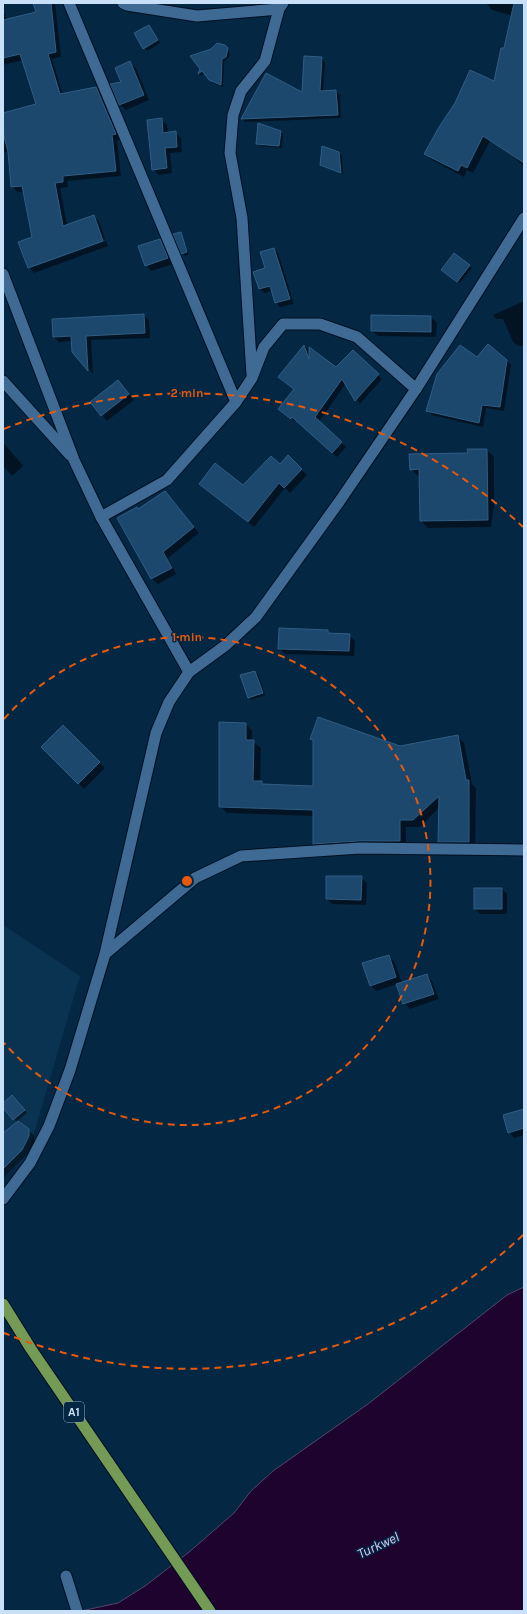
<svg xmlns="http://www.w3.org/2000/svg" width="527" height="1614" viewBox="0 0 527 1614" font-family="Karla,sans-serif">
	<rect width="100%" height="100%" fill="#042743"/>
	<!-- built -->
	<polygon fill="#0a3352" points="3,925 80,976 27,1157 3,1177"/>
	<!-- water -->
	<polygon fill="#1d032e" stroke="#51466b" points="524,1287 524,1611 81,1611 118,1603 145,1586 188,1553 234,1513 251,1491 273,1471 368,1404 507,1295"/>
	<!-- shadow -->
	<g fill="#0007">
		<polygon points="34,3 55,3 61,57 52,59 63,95 96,88 102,93 121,139 117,141 121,176 67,181 68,187 60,188 67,225 93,216 99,221 105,239 30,266 30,268 106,241 108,246 34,273 29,267 33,238 24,192 18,192 12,187 9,151 3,153 3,114 37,105 23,60 3,65 3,10 7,20 37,13"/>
		<polygon points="486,3 524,3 524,167 514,157 490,141 473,173 467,170 464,177 432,160 426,154 495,82 513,16 492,10"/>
		<polygon points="149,26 160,43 147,51 136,34"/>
		<polygon points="228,48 230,56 224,62 223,87 213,83 205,73 201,76 199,73 201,69"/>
		<polygon points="322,58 325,62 323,92 336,91 340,95 341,118 245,122 242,119 303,93"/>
		<polygon points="130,63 136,68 149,100 126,110 120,105 112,84 122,82"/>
		<polygon points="161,119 167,125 168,133 175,132 181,138 182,152 170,153 172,173 159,175 153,169"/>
		<polygon points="281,132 283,134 282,148 260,146 257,143"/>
		<polygon points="339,153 342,156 343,174 321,165"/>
		<polygon points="180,233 189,254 185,256 182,253"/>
		<polygon points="160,240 165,246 173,264 151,271 146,265"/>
		<polygon points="274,249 278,253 294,304 280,307 276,302 272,291 264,293 260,289"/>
		<polygon points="469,266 472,268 460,283 443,271"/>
		<polygon points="524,301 524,345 518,346 513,342 503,319 496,319 493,315"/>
		<polygon points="143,315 149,320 150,338 91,340 93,374 73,352 72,341 59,342 54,337"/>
		<polygon points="372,316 431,317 437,323 436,337 378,336 372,331"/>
		<polygon points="305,346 336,369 378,375 382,379 360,404 346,383 319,422 346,447 337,457 297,421 296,422 284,413 295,389 280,377"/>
		<polygon points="477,359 507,361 511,365 504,411 486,408 483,427 432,415 428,411"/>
		<polygon points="123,387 134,400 107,421 102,415"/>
		<polygon points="3,442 23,466 12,476 3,466"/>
		<polygon points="469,450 487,450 494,457 494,505 491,527 428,528 421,521 421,476 418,476 411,469 469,454"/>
		<polygon points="288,457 307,475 290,493 285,488 254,527 200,484 244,487 280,465"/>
		<polygon points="165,492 199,533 168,558 176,574 158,584 152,579 119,519 137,508 139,510"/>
		<polygon points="327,631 330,635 349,635 355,641 354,656 285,654 279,648"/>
		<polygon points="255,672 258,674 265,695 251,700 249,697"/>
		<polygon points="246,724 252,731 252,741 261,748 260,782 264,785 314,787 314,741 311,739 400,747 457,736 464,743 472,784 476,788 475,849 446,848 439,841 439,808 420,827 406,827 406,848 321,851 314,844 314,816 227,813 220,806"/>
		<polygon points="63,726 105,768 84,789 42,747"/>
		<polygon points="361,877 367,883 366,905 332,904 327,899"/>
		<polygon points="502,889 507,894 507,914 480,914 475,909"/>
		<polygon points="389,956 394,961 402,983 427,975 432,981 439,999 410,1009 404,1003 397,984 377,991 371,986"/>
		<polygon points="12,1096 27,1113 17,1121 34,1135 34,1142 27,1155 3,1178 3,1134 18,1123 3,1107 3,1104"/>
		<polygon points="524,1110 524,1135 514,1138 509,1132"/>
	</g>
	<!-- building -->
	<g fill="#1c486e" stroke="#315d84">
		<polygon points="33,3 51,3 56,52 48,54 60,94 96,87 116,134 112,135 116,171 63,176 63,182 55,183 63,226 94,215 103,241 28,268 18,242 32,237 22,186 11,187 8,152 3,132 3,113 36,104 20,54 3,58 3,20 36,12"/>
		<polygon points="514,3 524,3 524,163 483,136 467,168 461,165 458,171 424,154 439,127 455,103 470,70 494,81 501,48 504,48"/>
		<polygon points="149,25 158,40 143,49 134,33"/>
		<polygon points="217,43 225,45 228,48 226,57 222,59 221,85 209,80 202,71 198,74 200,69 190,56 211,49"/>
		<polygon points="304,56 322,57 320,91 336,90 338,115 241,119 266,73 302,92"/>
		<polygon points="130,61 144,95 119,105 110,84 121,82 115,68"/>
		<polygon points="162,118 163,133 176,131 177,147 165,148 167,168 152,170 147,120"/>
		<polygon points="258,123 281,131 279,146 256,144"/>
		<polygon points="322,146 339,152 341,173 320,165"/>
		<polygon points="181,232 187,252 181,254 173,234"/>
		<polygon points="160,239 168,258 145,266 138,246"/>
		<polygon points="274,248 290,299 275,303 270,286 259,289 253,272 265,268 260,252"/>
		<polygon points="454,253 470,265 457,282 441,270"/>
		<polygon points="144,314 145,333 86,336 88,371 72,352 71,336 53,337 52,319"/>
		<polygon points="371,315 431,316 431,332 371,331"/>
		<polygon points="488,344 507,360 500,407 482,405 479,423 426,411 437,374 460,345 477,357"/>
		<polygon points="304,345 309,359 309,347 336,367 353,350 379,374 355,401 342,379 315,417 342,442 332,453 292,417 291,419 278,409 294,389 278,377"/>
		<polygon points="118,380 129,394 101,416 90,402"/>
		<polygon points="467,449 487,449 488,520 420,521 419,469 410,470 409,454 468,453"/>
		<polygon points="288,455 302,469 284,488 279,483 248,522 199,484 215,463 243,485 271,456 280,464"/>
		<polygon points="165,491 194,527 163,552 172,568 151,579 117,518 137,507 138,509"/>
		<polygon points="279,628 328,630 328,633 350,634 349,651 278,649"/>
		<polygon points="255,671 263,693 248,698 240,675"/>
		<polygon points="318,717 400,746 458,735 466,780 469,780 469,842 438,842 439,796 413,820 400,820 400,841 360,841 313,844 313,810 219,807 219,722 246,723 246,740 254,740 253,781 262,781 262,784 313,786 313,740 310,739"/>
		<polygon points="63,725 100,762 78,784 41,747"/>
		<polygon points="326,876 362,876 361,900 326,899"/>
		<rect x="474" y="888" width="28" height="21"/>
		<polygon points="389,955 396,977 370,986 362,963"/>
		<polygon points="427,974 434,994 403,1004 396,984"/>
		<polygon points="12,1095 25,1110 13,1120 3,1108 3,1103"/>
		<polygon points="524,1109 524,1128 508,1133 503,1115"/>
		<polygon points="18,1121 29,1129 29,1136 22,1150 3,1169 3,1133"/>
	</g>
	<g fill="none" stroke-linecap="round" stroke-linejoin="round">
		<defs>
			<polyline id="pedestrian" points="66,1576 77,1611"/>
			<g id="minor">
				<polyline points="69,3 236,402"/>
				<polyline points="123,3 127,5 197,16 279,9"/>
				<polyline points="3,274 74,460 101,517 189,672"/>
				<polyline points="252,375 242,218 230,153 233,115 241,91 265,61 279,9 283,3"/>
				<polyline points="3,381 70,455"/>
				<polyline points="101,517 167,480 236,402 252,378 264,347 283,324 320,324 357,337 416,389"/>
				<polyline points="105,954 195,878 241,856 360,848 524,850"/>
			</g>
			<polyline id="tertiary" points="3,1199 30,1163 49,1126 70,1070 105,954 156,733 169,702 189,672 226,645 256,617 339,502 416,389 524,218"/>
			<polyline id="trunk" points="3,1304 31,1349 210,1611"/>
		</defs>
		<!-- pedestrian casing -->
		<use href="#pedestrian" stroke="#000f22" stroke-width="13"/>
		<!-- minor casing -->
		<use href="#minor" stroke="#000f22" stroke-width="13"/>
		<!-- tertiary casing -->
		<use href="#tertiary" stroke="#000f22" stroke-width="13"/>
		<!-- trunk casing -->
		<use href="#trunk" stroke="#000f22" stroke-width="13"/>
		<!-- pedestrian -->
		<use href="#pedestrian" stroke="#3e6a93" stroke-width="11"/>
		<!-- minor -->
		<use href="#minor" stroke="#3e6a93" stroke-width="11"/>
		<!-- tertiary -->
		<use href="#tertiary" stroke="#3e6a93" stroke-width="11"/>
		<!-- trunk -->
		<use href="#trunk" stroke="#739b56" stroke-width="11"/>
	</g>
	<!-- distance rings -->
	<g fill="none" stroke="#e8590c" stroke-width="2" stroke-dasharray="7 5">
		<path d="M4 719A244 244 0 1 1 4 1043"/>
		<path d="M523 1235A488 488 0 0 1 4 1333M4 429A488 488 0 0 1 523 527"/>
	</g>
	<g text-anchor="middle" stroke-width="3" stroke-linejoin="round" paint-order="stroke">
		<!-- shield labels -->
		<rect fill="#042743" stroke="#8ea9c2" stroke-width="1" x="64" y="1402" width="20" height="20" rx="3"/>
		<g font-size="12" font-weight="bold" fill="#c9e1f8">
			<text x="74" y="1416">A1</text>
		</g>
		<!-- water labels -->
		<g font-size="14" font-style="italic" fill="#dec6f5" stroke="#042743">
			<text transform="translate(378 1545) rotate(-25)" y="5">Turkwel</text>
		</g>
	</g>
	<circle cx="187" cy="881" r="6" fill="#e8590c" stroke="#042743" stroke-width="2"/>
	<g font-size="12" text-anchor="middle" font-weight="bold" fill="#e8590c" stroke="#042743" stroke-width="3" stroke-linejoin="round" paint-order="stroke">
		<text x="187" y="397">2 min</text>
		<text x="187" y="641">1 min</text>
	</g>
	<!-- border -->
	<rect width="527" height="1614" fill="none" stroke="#c9e1f8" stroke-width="8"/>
</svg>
